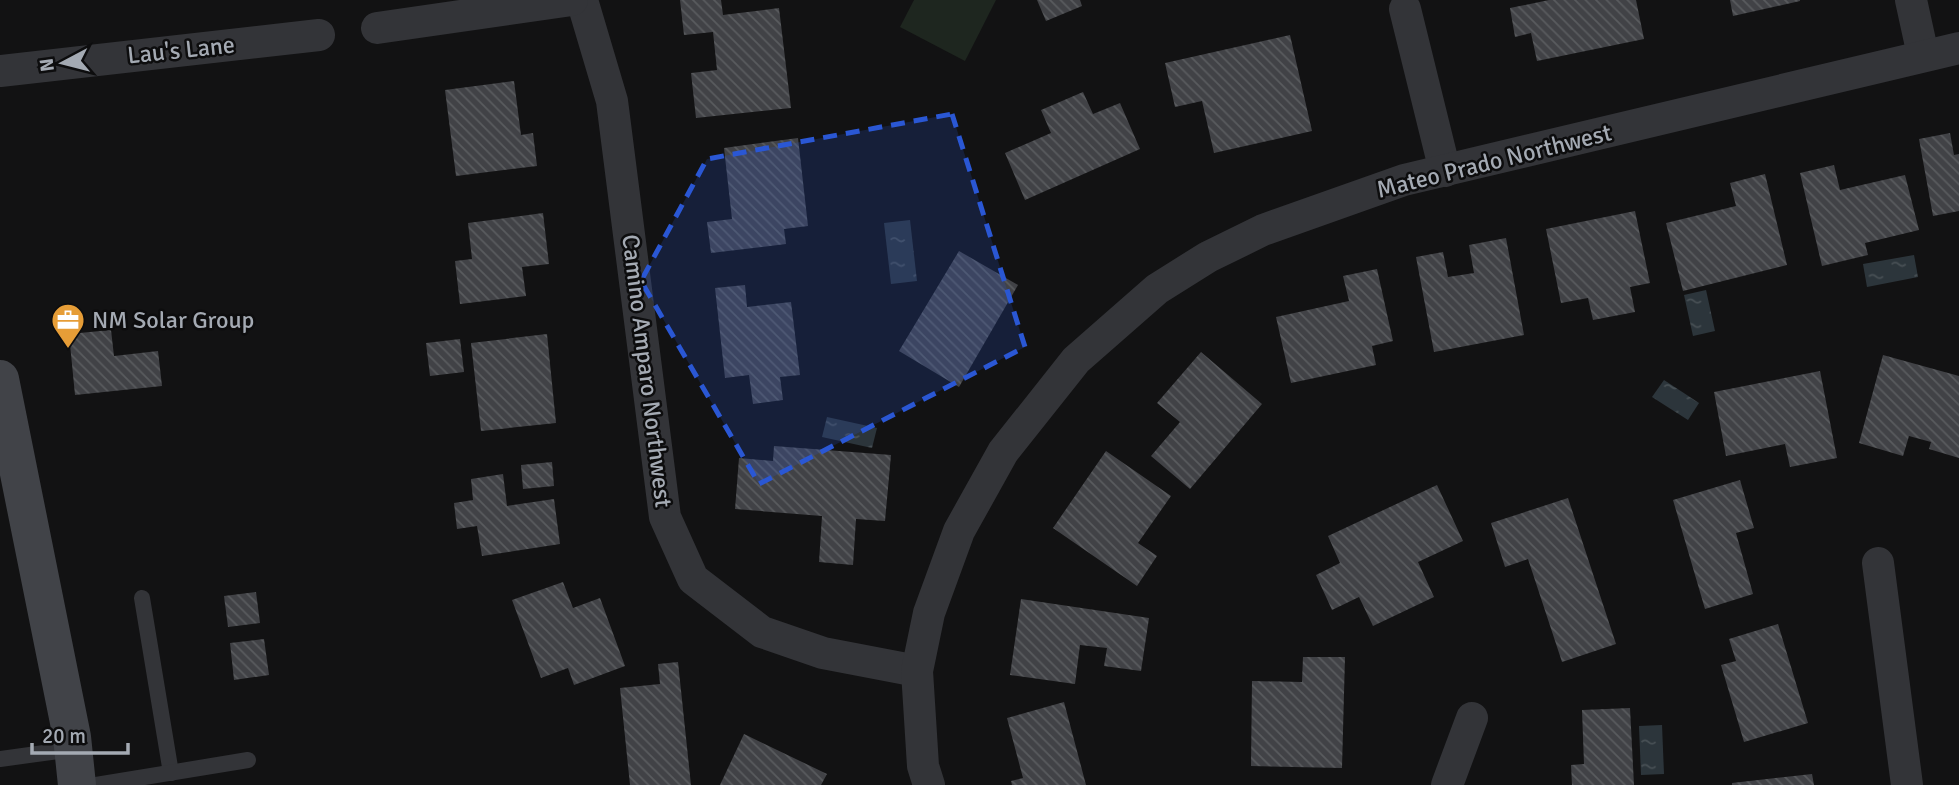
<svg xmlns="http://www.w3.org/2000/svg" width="1959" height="785" viewBox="0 0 1959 785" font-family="Signika,sans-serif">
	<defs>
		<pattern id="water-ripples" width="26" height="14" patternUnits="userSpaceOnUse" patternTransform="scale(1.75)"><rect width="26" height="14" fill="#2c353b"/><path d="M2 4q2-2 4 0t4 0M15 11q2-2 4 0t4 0" fill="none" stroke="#485055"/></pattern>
		<pattern id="building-back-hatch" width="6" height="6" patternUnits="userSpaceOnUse" patternTransform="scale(1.75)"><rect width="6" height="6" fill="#414246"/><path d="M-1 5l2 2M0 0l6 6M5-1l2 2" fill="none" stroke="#595b5e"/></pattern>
	</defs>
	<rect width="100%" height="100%" fill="#121213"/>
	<!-- garden -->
	<polygon fill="#1e261f" points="914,0 996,0 965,61 900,27"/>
	<!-- water -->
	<g fill="url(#water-ripples)">
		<polygon points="910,220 917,281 891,284 884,223"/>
		<polygon points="1914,255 1918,277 1867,287 1863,264"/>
		<polygon points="1706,290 1715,331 1693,336 1684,295"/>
		<polygon points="1664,380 1699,403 1688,420 1652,397"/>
		<polygon points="827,417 877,428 872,448 822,437"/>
		<polygon points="1662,725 1664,774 1641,775 1639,726"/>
	</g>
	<!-- building -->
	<g fill="url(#building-back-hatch)">
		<polygon points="680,0 721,0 723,15 779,8 791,108 696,118 691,73 717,70 713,32 684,35"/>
		<polygon points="1037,0 1080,0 1082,6 1046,21"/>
		<polygon points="1549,0 1636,0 1644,39 1537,61 1531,33 1515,37 1510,8"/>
		<polygon points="1730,0 1800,0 1800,1 1733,16"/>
		<polygon points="1290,35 1312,131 1214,153 1202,101 1175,107 1165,63"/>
		<polygon points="514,81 521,135 533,133 537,166 456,176 445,90"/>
		<polygon points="1083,92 1093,114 1120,103 1140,149 1025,200 1005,153 1051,133 1041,110"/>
		<polygon points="1950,133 1954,155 1959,154 1959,211 1933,216 1919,139"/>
		<polygon points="798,138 808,226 784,229 786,244 711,253 707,222 732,219 724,148"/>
		<polygon points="1834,165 1840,190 1905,175 1919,230 1865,243 1868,255 1822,266 1800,173"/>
		<polygon points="1765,174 1787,265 1683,291 1666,223 1736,206 1730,183"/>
		<polygon points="1635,211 1650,283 1630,287 1635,312 1593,320 1588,298 1561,303 1546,229"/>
		<polygon points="543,213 549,264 522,267 526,296 460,304 455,261 472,259 468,223"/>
		<polygon points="1506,238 1524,335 1434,352 1416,257 1443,252 1448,277 1474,273 1469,245"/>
		<polygon points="959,251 1018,285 959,387 899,351"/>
		<polygon points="1377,269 1393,341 1372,346 1376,365 1291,383 1276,317 1349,301 1343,276"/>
		<polygon points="745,285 747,307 791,302 800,375 780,377 783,400 753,404 749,375 725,378 715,288"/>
		<polygon points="111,330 114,356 158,351 162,386 75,395 69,334"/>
		<polygon points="547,334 556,423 481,431 471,343"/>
		<polygon points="460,339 464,372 430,376 426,343"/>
		<polygon points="1201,352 1262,404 1190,489 1151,456 1180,422 1157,403"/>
		<polygon points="1883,355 1959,376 1959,458 1929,449 1931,442 1909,436 1903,456 1859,443"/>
		<polygon points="1820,371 1837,458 1790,467 1785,444 1726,456 1714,392"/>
		<polygon points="774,446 891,455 885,521 856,519 853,565 819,562 822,516 735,509 739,458 773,461"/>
		<polygon points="1106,451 1171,496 1138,543 1157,556 1137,586 1053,528"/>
		<polygon points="552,462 554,486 523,489 521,465"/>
		<polygon points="503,474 507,506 554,499 560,544 482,556 477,526 457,529 454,503 473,500 471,479"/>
		<polygon points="1740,480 1754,528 1736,533 1753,594 1705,609 1673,500"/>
		<polygon points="1437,485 1463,541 1418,562 1434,597 1373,626 1359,597 1332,610 1316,575 1340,563 1328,536"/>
		<polygon points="1568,498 1616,644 1562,662 1528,559 1505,567 1491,523"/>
		<polygon points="563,582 573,608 600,598 625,666 574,685 568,668 541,678 512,600"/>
		<polygon points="256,592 260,623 228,627 224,596"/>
		<polygon points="1021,599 1149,618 1141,671 1104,666 1107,648 1080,645 1075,684 1010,675"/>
		<polygon points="1778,624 1808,723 1744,742 1721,665 1736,661 1729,639"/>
		<polygon points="264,639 269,675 234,680 230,643"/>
		<polygon points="1303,657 1345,657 1342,768 1251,766 1252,681 1302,682"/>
		<polygon points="678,662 691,785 630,785 620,688 660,684 658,664"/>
		<polygon points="1064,702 1086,785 1012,785 1011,781 1023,778 1007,718"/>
		<polygon points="1630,708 1634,785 1572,785 1571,765 1584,764 1582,710"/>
		<polygon points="744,734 827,774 821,785 720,785"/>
		<polygon points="1812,774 1814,785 1732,785 1732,783"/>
	</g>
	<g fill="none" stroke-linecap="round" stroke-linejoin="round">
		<!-- service -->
		<g stroke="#333438" stroke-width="16">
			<polyline points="142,598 171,773"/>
			<polyline points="0,759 73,749"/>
			<polyline points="96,785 248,760"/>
		</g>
		<!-- minor -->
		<g stroke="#333438" stroke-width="32">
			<polyline points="582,0 612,101 665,517 693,579 762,632 823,653 917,671"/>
			<polyline points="1911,0 1923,55"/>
			<polyline points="1405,9 1445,171"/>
			<polyline points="377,28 572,0"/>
			<polyline points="0,71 319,35"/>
			<polyline points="1878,563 1907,785"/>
			<polyline points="929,785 923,766 917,671 929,613 959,531 1003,452 1076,360 1157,289 1208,257 1263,230 1404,180 1959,48"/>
			<polyline points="1447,785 1472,718"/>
		</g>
		<!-- secondary -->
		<polyline stroke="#414348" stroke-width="38" points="0,379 72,737 77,785"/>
	</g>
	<!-- marked area -->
	<path fill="#2a57d4" fill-opacity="0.2" stroke="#2a57d4" stroke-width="5" stroke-dasharray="14 9" stroke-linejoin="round" d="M 952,114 L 1025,347 L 759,484 L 641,281 L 707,159 Z"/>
	<!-- icons -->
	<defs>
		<symbol id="office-pin" viewBox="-11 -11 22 30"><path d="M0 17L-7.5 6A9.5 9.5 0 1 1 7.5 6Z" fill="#e69d37" stroke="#0d0d0e"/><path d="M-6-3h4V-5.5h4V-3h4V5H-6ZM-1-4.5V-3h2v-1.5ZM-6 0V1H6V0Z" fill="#fff"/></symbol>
	</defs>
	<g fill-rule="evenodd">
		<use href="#office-pin" x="49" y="301" width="38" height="52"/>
	</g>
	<g text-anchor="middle" stroke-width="5" stroke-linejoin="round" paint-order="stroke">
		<!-- street labels -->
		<g font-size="24" fill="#a4aab3" stroke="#0d0d0e">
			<text transform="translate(181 50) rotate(-6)" y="8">Lau's Lane</text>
			<text transform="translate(1494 161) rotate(-14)" y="8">Mateo Prado Northwest</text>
			<text transform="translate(647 371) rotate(83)" y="8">Camino Amparo Northwest</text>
		</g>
		<!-- poi labels -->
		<g font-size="24" fill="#a4aab3" stroke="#0d0d0e" text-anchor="start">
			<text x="92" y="328">NM Solar Group</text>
		</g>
	</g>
	<!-- north arrow -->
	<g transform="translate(63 63) rotate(263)" stroke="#0d0d0e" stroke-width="5" paint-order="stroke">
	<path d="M0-5L12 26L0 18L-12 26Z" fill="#a4aab3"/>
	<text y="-10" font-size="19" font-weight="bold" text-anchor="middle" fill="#a4aab3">N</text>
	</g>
	<!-- scale -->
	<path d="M32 743v10h96v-10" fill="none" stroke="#a4aab3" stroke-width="3.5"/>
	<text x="42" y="743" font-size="21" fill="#a4aab3" stroke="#0d0d0e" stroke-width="5" paint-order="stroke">20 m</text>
</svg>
